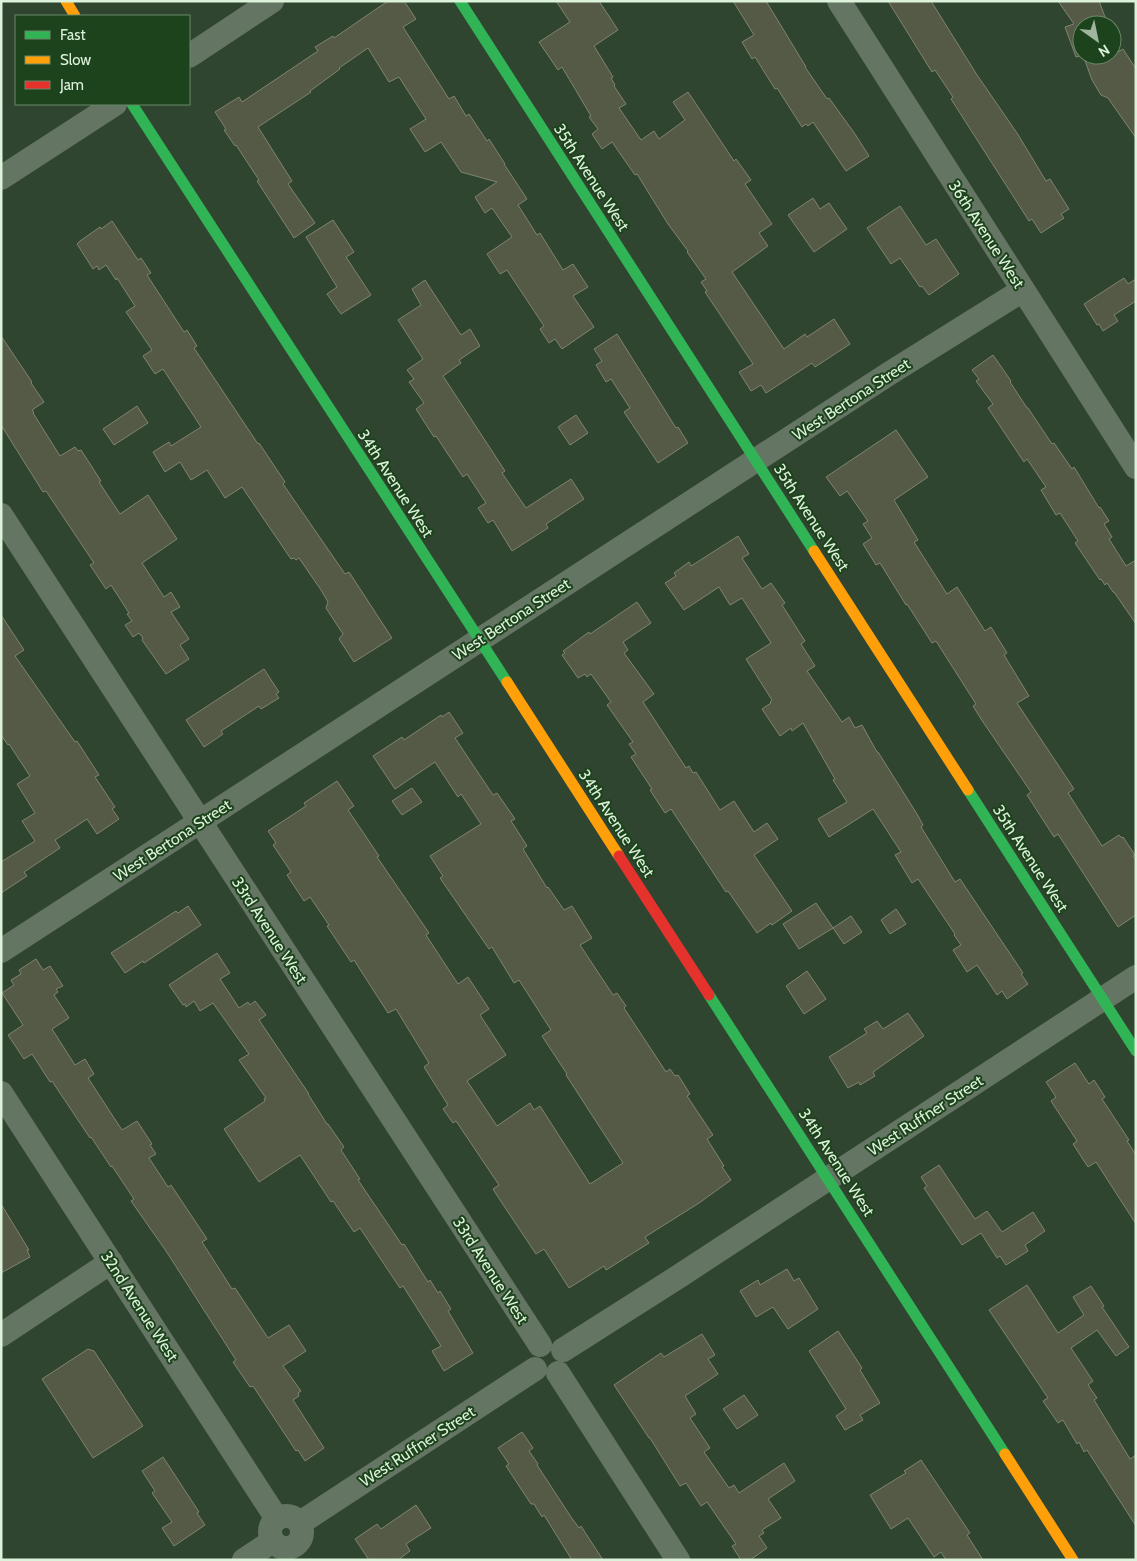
<svg xmlns="http://www.w3.org/2000/svg" width="1137" height="1561" viewBox="0 0 1137 1561" font-family="Cabin,sans-serif">
	<rect width="100%" height="100%" fill="#30452f"/>
	<!-- building -->
	<g fill="#555a46" stroke="#80846f">
		<polygon points="388,1 404,1 416,19 403,27 449,99 454,96 466,116 469,114 487,141 489,139 505,164 504,164 527,199 518,205 537,235 540,233 563,270 573,264 588,287 573,296 594,327 562,349 555,339 549,343 540,329 544,326 507,270 500,274 487,254 512,237 492,208 485,213 475,197 497,182 461,172 441,142 425,152 410,129 426,119 399,77 389,82 368,48 339,68 340,69 310,91 311,92 258,127 292,181 288,184 315,223 294,238 257,181 259,180 236,145 235,146 224,130 226,129 215,112 239,97 242,102 318,51 315,47 333,36 334,38"/>
		<polygon points="556,1 599,1 618,30 594,46 613,77 611,78 615,85 614,86 626,104 619,108 641,140 654,131 659,139 685,120 673,102 688,92 734,161 736,159 751,180 745,184 772,224 759,233 768,246 732,272 784,349 805,334 807,337 834,319 850,344 815,367 812,363 766,393 761,385 751,391 739,372 753,364 705,292 707,291 701,282 706,279 687,252 688,251 668,224 637,174 635,175 612,142 602,149 592,134 598,129 589,117 591,116 562,67 558,70 539,42 570,22"/>
		<polygon points="733,1 766,1 806,67 805,67 827,99 829,98 855,134 869,156 846,171 813,122 808,126 806,124 802,127 777,88 775,89 755,57 752,59 742,42 754,35"/>
		<polygon points="888,1 931,1 977,75 1017,133 1046,181 1050,179 1069,209 1061,214 1064,218 1041,233 1032,219 1029,221 951,99 953,97 935,70 932,72"/>
		<polygon points="1058,1 1099,1 1108,25 1082,25 1083,55 1076,57 1065,27 1074,24"/>
		<polygon points="1112,35 1118,52 1123,49 1136,69 1136,138 1108,98 1101,95 1092,80 1083,55 1112,55"/>
		<polygon points="813,198 820,209 829,203 847,229 814,252 788,215"/>
		<polygon points="900,206 926,245 936,239 959,274 929,295 922,286 920,287 900,258 891,264 867,228"/>
		<polygon points="333,220 354,252 346,257 371,295 341,314 327,294 337,287 306,237"/>
		<polygon points="112,221 138,260 141,258 151,273 147,275 184,332 187,330 197,346 194,348 258,444 259,443 285,482 283,484 345,574 349,572 392,638 354,662 339,639 343,634 326,608 328,602 321,590 299,558 296,560 294,558 291,559 242,487 225,498 207,470 191,480 180,462 165,472 153,452 169,442 171,446 201,427 163,369 155,374 143,356 152,350 126,312 135,306 117,278 116,280 106,265 99,270 97,266 93,269 77,244 80,241 100,227 101,229"/>
		<polygon points="1124,278 1128,284 1136,279 1136,301 1114,315 1118,321 1103,331 1099,324 1097,325 1084,304"/>
		<polygon points="425,280 461,335 470,329 480,346 459,360 461,363 443,376 505,471 502,473 526,508 571,479 584,499 546,524 548,528 512,551 493,520 488,523 478,508 486,503 467,474 463,477 436,436 434,437 416,409 424,403 409,382 414,379 407,370 423,359 398,320 421,305 412,289"/>
		<polygon points="617,334 676,428 678,427 688,443 658,463 624,412 630,408 611,379 606,382 596,365 602,361 594,349"/>
		<polygon points="1,336 32,382 31,383 44,402 32,410 34,412 33,413 60,456 75,447 78,451 81,450 101,481 99,482 120,514 148,495 177,539 142,563 164,597 171,592 180,607 171,612 189,639 180,645 189,659 166,674 142,640 143,638 139,633 133,637 125,625 132,621 127,614 129,613 111,585 106,589 90,565 94,563 46,491 43,492 1,425"/>
		<polygon points="993,355 1011,381 1010,382 1027,408 1028,408 1052,444 1054,443 1072,469 1074,467 1099,508 1100,507 1109,521 1104,524 1112,537 1109,539 1126,566 1136,560 1136,624 1114,592 1113,592 1107,583 1105,585 1101,579 1100,580 1075,543 1078,541 1060,513 1056,515 1041,490 1046,487 1027,459 1024,462 988,408 993,404 976,381 979,379 972,370"/>
		<polygon points="137,406 148,423 114,445 103,429"/>
		<polygon points="576,415 588,433 570,445 558,427"/>
		<polygon points="896,430 928,477 894,500 918,540 914,542 947,594 957,587 985,631 991,627 1007,653 1004,655 1029,696 1017,703 1074,789 1068,793 1102,846 1119,835 1122,838 1123,837 1135,855 1133,856 1136,860 1136,915 1118,927 1058,834 1054,837 1027,795 1031,792 981,719 973,706 976,704 936,641 932,643 907,604 906,605 880,563 876,565 863,544 872,538 863,524 868,521 847,491 840,496 826,477"/>
		<polygon points="738,536 749,554 742,558 762,589 771,583 785,603 782,605 805,641 801,644 815,666 807,671 842,722 849,717 855,728 862,725 877,752 878,752 917,814 923,825 921,827 955,882 960,879 1023,973 1021,974 1028,984 1007,999 1002,991 997,995 977,965 967,972 953,950 961,945 954,935 955,934 918,879 912,883 895,855 901,852 873,809 829,837 818,819 847,802 833,780 835,779 803,723 792,731 791,728 780,736 762,709 771,703 770,702 772,700 746,659 771,643 742,598 730,605 719,587 684,610 665,583 676,576 674,573 689,562 691,566"/>
		<polygon points="637,602 651,623 623,642 628,650 624,653 654,694 643,702 686,768 689,766 693,773 696,772 720,810 734,801 754,832 767,823 778,839 754,855 792,911 772,925 771,923 757,933 728,891 726,892 671,809 665,813 650,790 652,789 631,757 636,754 629,744 633,742 607,705 611,702 591,674 587,677 585,674 578,678 562,655 565,653 563,651 589,632 590,634"/>
		<polygon points="1,615 24,650 15,656 75,742 77,741 99,775 95,777 115,807 112,809 119,819 97,834 87,819 55,840 60,848 24,872 27,876 1,893 1,862 35,841 22,821 35,813 17,784 30,776 9,744 8,745 1,735"/>
		<polygon points="264,669 279,692 276,694 279,698 261,709 259,706 221,731 223,734 204,747 186,720"/>
		<polygon points="449,712 463,733 455,738 493,795 497,793 515,819 511,821 527,846 523,849 547,888 548,887 564,910 572,906 592,938 580,945 613,995 617,993 626,1006 624,1008 666,1072 670,1069 675,1076 678,1075 690,1094 687,1096 713,1135 707,1139 724,1166 722,1167 731,1180 699,1203 645,1237 649,1243 606,1270 604,1266 569,1288 544,1249 536,1254 498,1197 493,1189 499,1185 456,1121 453,1123 443,1109 448,1105 424,1067 429,1063 396,1009 388,1013 354,960 351,962 327,926 329,925 310,897 304,901 287,875 291,872 273,845 276,843 268,831 306,806 304,803 337,781 354,806 348,810 379,856 377,857 429,933 426,935 458,984 468,977 489,1009 480,1015 506,1055 467,1081 497,1126 530,1103 534,1110 540,1106 590,1184 623,1163 566,1075 567,1074 542,1036 551,1030 519,980 514,983 492,947 489,949 462,910 440,878 443,876 430,856 481,824 461,794 458,797 435,762 395,789 373,756 402,737 404,740 441,715 442,717"/>
		<polygon points="412,788 422,802 402,815 392,801"/>
		<polygon points="816,903 833,928 799,949 783,924"/>
		<polygon points="188,906 201,925 144,963 143,961 125,973 111,953 176,911 178,913"/>
		<polygon points="896,909 906,924 890,934 881,920"/>
		<polygon points="851,916 862,932 844,944 833,928"/>
		<polygon points="217,953 230,973 220,979 239,1008 248,1002 250,1005 255,1001 266,1015 259,1020 309,1094 308,1094 327,1124 328,1124 344,1147 341,1150 360,1179 358,1180 402,1245 404,1244 428,1282 430,1280 438,1293 440,1291 451,1309 448,1311 473,1353 444,1371 432,1351 441,1346 403,1286 400,1288 360,1228 354,1232 333,1201 331,1202 300,1155 259,1182 224,1129 265,1101 264,1099 266,1098 239,1060 249,1054 213,1003 200,1011 194,1001 186,1007 185,1004 183,1005 169,985"/>
		<polygon points="36,959 43,970 50,966 63,986 56,989 58,992 54,995 69,1018 52,1029 75,1065 85,1059 94,1074 88,1078 122,1130 137,1121 152,1144 150,1145 156,1154 149,1158 168,1187 171,1185 207,1239 202,1242 232,1289 235,1288 268,1338 289,1325 306,1351 283,1366 301,1391 298,1393 299,1396 293,1400 324,1448 305,1461 298,1450 296,1451 253,1386 250,1387 233,1362 236,1360 166,1251 131,1201 134,1199 112,1166 111,1167 91,1137 90,1138 52,1081 50,1082 32,1054 24,1059 8,1035 23,1025 2,993 14,985 11,980 21,974 19,970"/>
		<polygon points="807,971 826,999 804,1014 786,986"/>
		<polygon points="908,1013 924,1036 873,1072 875,1076 860,1085 859,1082 848,1088 829,1057 867,1033 864,1029 877,1021 883,1029"/>
		<polygon points="1075,1063 1089,1084 1094,1080 1105,1097 1102,1099 1129,1140 1127,1141 1136,1155 1136,1224 1096,1162 1088,1167 1073,1144 1077,1141 1051,1101 1056,1097 1046,1082"/>
		<polygon points="939,1165 975,1219 987,1211 1002,1232 1033,1212 1045,1231 1025,1245 1028,1251 1006,1265 1000,1256 997,1258 981,1233 962,1245 924,1188 927,1186 921,1177"/>
		<polygon points="1,1204 29,1250 27,1250 30,1257 1,1273"/>
		<polygon points="787,1269 794,1281 799,1278 818,1309 788,1329 773,1307 756,1317 740,1291 758,1280 760,1285"/>
		<polygon points="1027,1285 1058,1333 1084,1315 1073,1297 1091,1286 1104,1306 1102,1307 1129,1347 1116,1356 1097,1330 1071,1348 1093,1381 1088,1385 1097,1398 1094,1400 1130,1459 1136,1455 1136,1526 1087,1450 1084,1452 1079,1442 1077,1444 1063,1420 1058,1423 1043,1401 1048,1398 989,1310"/>
		<polygon points="838,1331 862,1368 860,1370 880,1403 860,1415 863,1420 845,1430 836,1416 846,1409 809,1351"/>
		<polygon points="702,1334 715,1355 708,1359 718,1374 685,1396 696,1414 690,1418 710,1448 704,1452 729,1488 734,1485 739,1493 784,1463 795,1481 768,1499 781,1518 762,1530 764,1533 759,1536 767,1548 750,1560 741,1560 732,1546 736,1544 707,1502 701,1506 686,1483 680,1486 650,1438 649,1438 614,1385 661,1353 664,1357"/>
		<polygon points="88,1349 94,1351 143,1426 93,1458 42,1379"/>
		<polygon points="744,1395 758,1415 737,1429 723,1409"/>
		<polygon points="522,1432 533,1448 529,1451 538,1464 537,1465 571,1517 579,1528 581,1526 603,1560 572,1560 544,1515 542,1517 534,1504 531,1504 506,1466 509,1464 498,1448"/>
		<polygon points="163,1457 199,1512 197,1513 205,1525 174,1546 162,1528 172,1522 152,1493 155,1491 142,1471"/>
		<polygon points="921,1460 970,1533 967,1535 983,1560 946,1560 941,1552 934,1557 908,1518 891,1529 870,1495 906,1473 904,1471"/>
		<polygon points="416,1505 431,1528 406,1544 410,1551 398,1560 369,1560 355,1539 377,1524 381,1529"/>
	</g>
	<g fill="none" stroke-linecap="round" stroke-linejoin="round">
		<!-- street -->
		<g stroke="#657564" stroke-width="24">
			<polyline points="839,1 1136,467"/>
			<polyline points="189,56 272,1"/>
			<polyline points="1,178 115,104"/>
			<polyline points="1,515 540,1345"/>
			<polyline points="1,951 890,373 1023,290"/>
			<polyline points="1,1093 277,1519"/>
			<polyline points="1,1335 111,1262"/>
			<polyline points="563,1350 681,1275 1136,977"/>
			<polyline points="558,1373 678,1560"/>
			<circle cx="286" cy="1532" r="16"/>
			<polyline points="300,1523 535,1369"/>
			<polyline points="244,1560 273,1541"/>
		</g>
		<!-- fast -->
		<g stroke="#30b455" stroke-width="11">
			<polyline points="460,1 814,551"/>
			<polyline points="132,104 507,682"/>
			<polyline points="968,790 1136,1051"/>
			<polyline points="709,995 1005,1454"/>
		</g>
		<!-- slow -->
		<g stroke="#ff9f0a" stroke-width="11">
			<polyline points="66,1 75,16"/>
			<polyline points="814,551 968,790"/>
			<polyline points="507,682 619,856"/>
			<polyline points="1005,1454 1073,1560"/>
		</g>
		<!-- jam -->
		<polyline stroke="#e5322d" stroke-width="11" points="619,856 709,995"/>
	</g>
	<g text-anchor="middle" stroke-width="4" stroke-linejoin="round" paint-order="stroke">
		<!-- street labels -->
		<g font-size="16" fill="#dcf2da" stroke="#1d431c">
			<text transform="translate(592 177) rotate(57)" y="6">35th Avenue West</text>
			<text transform="translate(987 234) rotate(57)" y="6">36th Avenue West</text>
			<text transform="translate(851 399) rotate(-33)" y="6">West Bertona Street</text>
			<text transform="translate(396 483) rotate(57)" y="6">34th Avenue West</text>
			<text transform="translate(812 517) rotate(57)" y="6">35th Avenue West</text>
			<text transform="translate(511 619) rotate(-33)" y="6">West Bertona Street</text>
			<text transform="translate(617 823) rotate(57)" y="6">34th Avenue West</text>
			<text transform="translate(172 840) rotate(-33)" y="6">West Bertona Street</text>
			<text transform="translate(1031 858) rotate(57)" y="6">35th Avenue West</text>
			<text transform="translate(270 930) rotate(57)" y="6">33rd Avenue West</text>
			<text transform="translate(925 1115) rotate(-33)" y="6">West Ruffner Street</text>
			<text transform="translate(837 1162) rotate(57)" y="6">34th Avenue West</text>
			<text transform="translate(491 1270) rotate(57)" y="6">33rd Avenue West</text>
			<text transform="translate(140 1306) rotate(57)" y="6">32nd Avenue West</text>
			<text transform="translate(417 1446) rotate(-33)" y="6">West Ruffner Street</text>
		</g>
	</g>
	<!-- border -->
	<rect width="1137" height="1561" fill="none" stroke="#dcf2da" stroke-width="5"/>
	<!-- legend -->
	<rect x="15" y="15" width="175" height="90" fill="#1d431c" stroke="#698968"/>
	<rect x="25" y="31" width="25" height="8" fill="#30b455" stroke="#698968"/>
	<text x="60" y="40" font-size="15" fill="#dcf2da">Fast</text>
	<rect x="25" y="56" width="25" height="8" fill="#ff9f0a" stroke="#698968"/>
	<text x="60" y="65" font-size="15" fill="#dcf2da">Slow</text>
	<rect x="25" y="81" width="25" height="8" fill="#e5322d" stroke="#698968"/>
	<text x="60" y="90" font-size="15" fill="#dcf2da">Jam</text>
	<!-- north arrow -->
	<g transform="translate(1097 40) rotate(147)"><circle r="24" fill="#1d431c" stroke="#698968"/>
	<path d="M0-4L9 19L0 12L-9 19Z" fill="#a0b59e"/>
	<text y="-8" font-size="14" font-weight="bold" text-anchor="middle" fill="#dcf2da">N</text>
	</g>
</svg>
